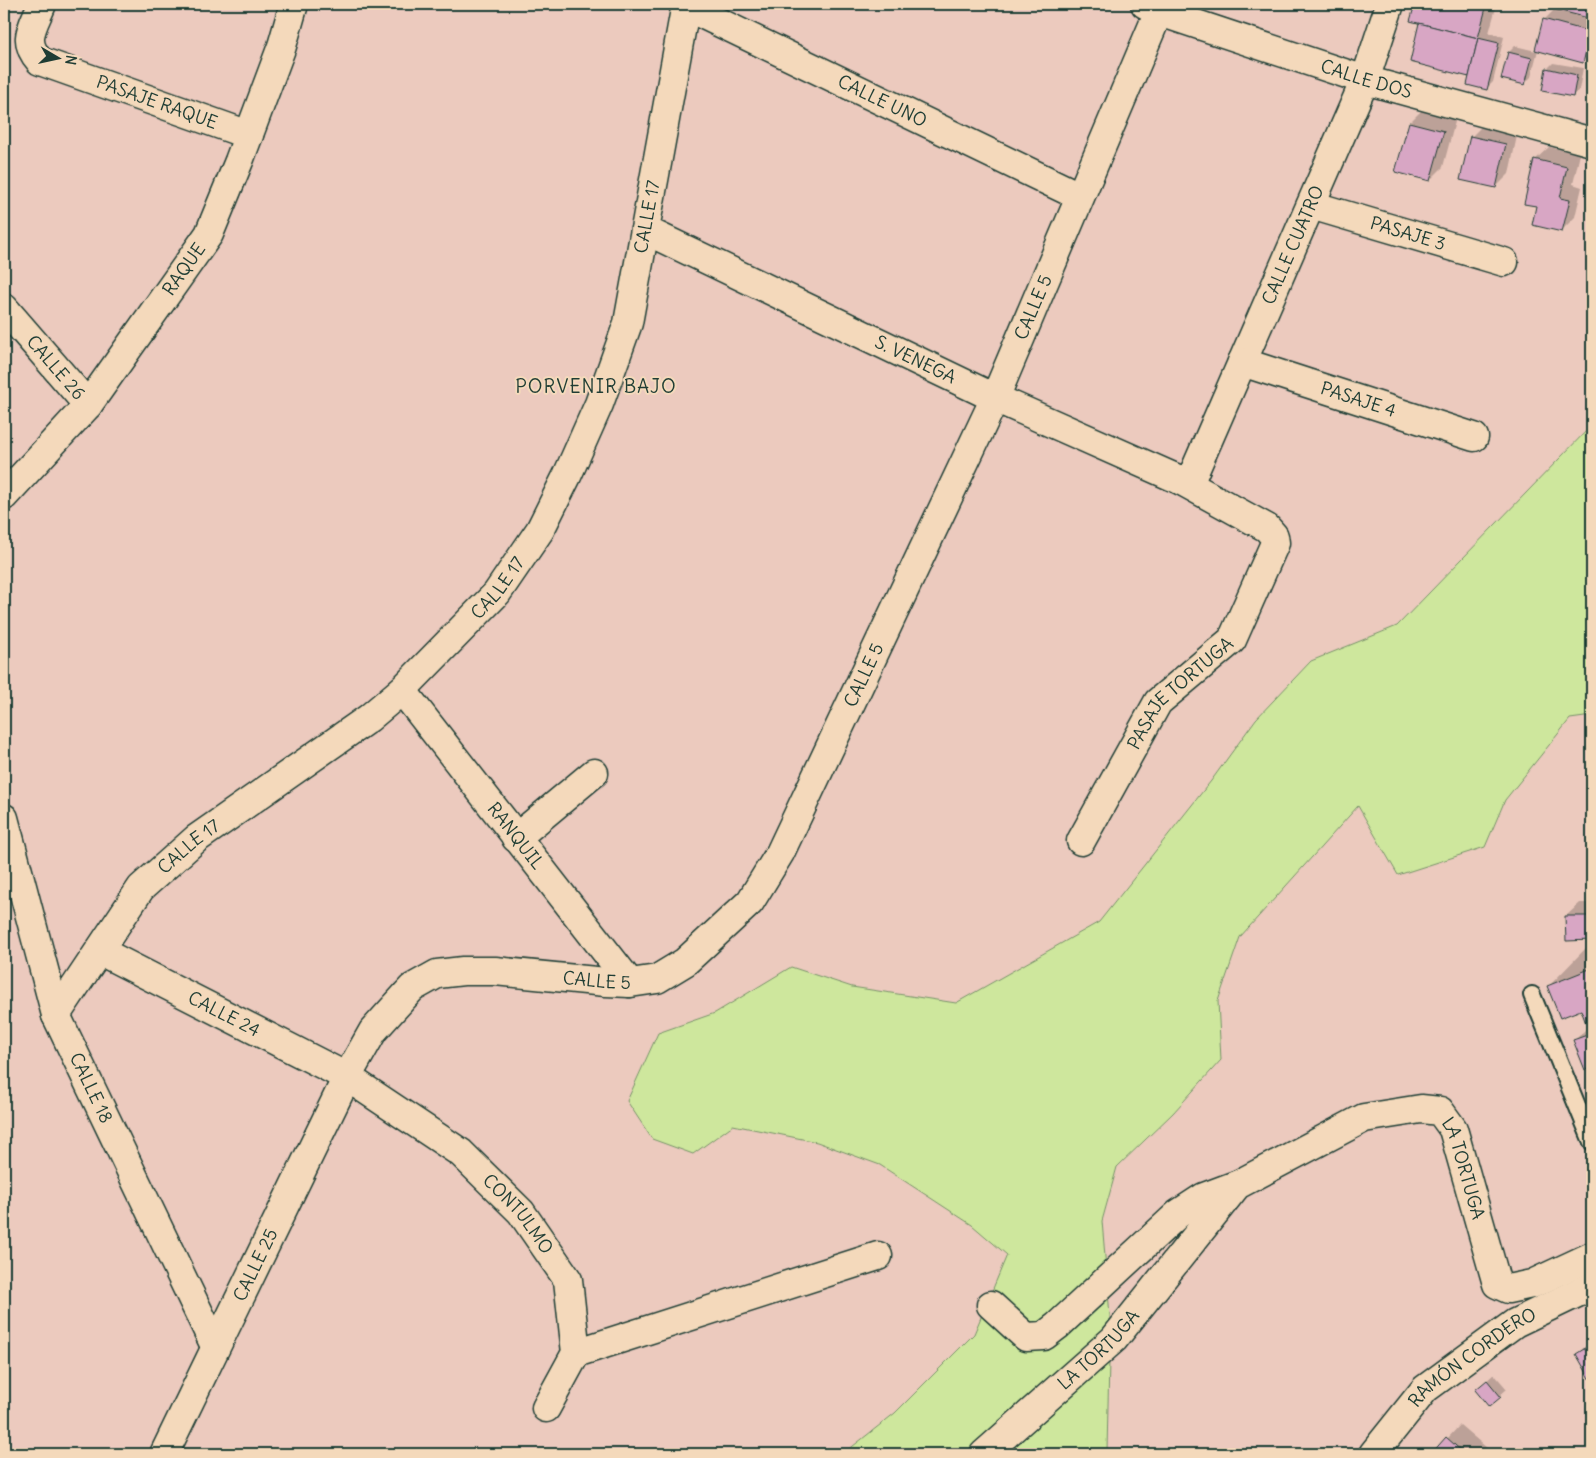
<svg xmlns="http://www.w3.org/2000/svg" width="1596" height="1458" viewBox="0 0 1596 1458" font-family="Delius,sans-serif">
	<rect width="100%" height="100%" fill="#eccabe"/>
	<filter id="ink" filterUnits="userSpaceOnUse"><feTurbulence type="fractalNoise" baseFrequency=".02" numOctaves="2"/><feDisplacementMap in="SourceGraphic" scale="10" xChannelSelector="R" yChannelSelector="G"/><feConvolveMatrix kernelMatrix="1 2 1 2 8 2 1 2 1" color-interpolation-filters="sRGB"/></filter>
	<g filter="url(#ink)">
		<!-- green -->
		<polygon fill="#cee79d" stroke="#769268" points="1592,425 1592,716 1570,719 1505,800 1485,847 1398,875 1358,806 1240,937 1218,1001 1221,1060 1173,1113 1117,1167 1102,1221 1110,1316 1107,1451 1104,1454 843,1454 895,1413 974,1334 1007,1255 972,1225 880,1165 817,1142 733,1125 693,1154 652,1139 627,1101 658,1033 715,1013 791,967 852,987 956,1003 1099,922 1211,781 1256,719 1311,661 1397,626"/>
		<!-- shadow -->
		<g fill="#0003">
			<polygon points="1416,4 1497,4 1489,33 1504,37 1493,82 1487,88 1421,22 1412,20"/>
			<polygon points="1540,4 1592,4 1592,51 1582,61 1538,50 1531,77 1524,84 1509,52 1515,46 1536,51 1544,20 1556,8"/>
			<polygon points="1553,63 1583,68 1579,90 1572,96 1547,69"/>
			<polygon points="1423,109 1456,118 1443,167 1430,180 1397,171 1410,122"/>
			<polygon points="1484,124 1518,131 1509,174 1496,187 1471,137"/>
			<polygon points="1549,147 1580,154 1573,184 1582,187 1575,217 1562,230 1538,205 1535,160"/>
			<polygon points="1592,242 1592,257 1589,257"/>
			<polygon points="1580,903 1592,903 1592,939 1567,939 1566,916"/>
			<polygon points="1592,946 1592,1066 1585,1069 1574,1041 1589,1026 1582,1008 1549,986 1586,948"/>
			<polygon points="1592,1340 1592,1379 1577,1354"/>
			<polygon points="1494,1374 1507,1389 1489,1405 1483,1384"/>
			<polygon points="1460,1425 1494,1454 1433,1454"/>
		</g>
		<!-- building -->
		<g fill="#d8a6c4" stroke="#1f3d34">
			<polygon points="1415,4 1487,4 1478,38 1410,21"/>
			<polygon points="1536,4 1563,4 1561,11"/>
			<polygon points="1563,4 1592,4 1592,19 1561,11"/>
			<polygon points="1543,19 1591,32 1583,63 1535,50"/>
			<polygon points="1419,23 1478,38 1469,77 1410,62"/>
			<polygon points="1478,38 1499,43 1487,90 1467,85"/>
			<polygon points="1508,52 1532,58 1525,85 1501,79"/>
			<polygon points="1546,68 1577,75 1573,97 1542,91"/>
			<polygon points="1409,122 1444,131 1430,181 1395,172"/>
			<polygon points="1470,136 1506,144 1496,188 1460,180"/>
			<polygon points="1534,159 1567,167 1560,198 1570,200 1562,232 1532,225 1536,206 1524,204"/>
			<polygon points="1565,916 1592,916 1592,940 1566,941"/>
			<polygon points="1592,968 1592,1067 1585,1070 1573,1040 1590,1034 1581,1010 1560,1018 1547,986"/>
			<polygon points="1592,1344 1592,1382 1576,1354"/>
			<polygon points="1487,1380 1501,1397 1489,1407 1475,1390"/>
			<polygon points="1446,1437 1465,1454 1431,1454"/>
		</g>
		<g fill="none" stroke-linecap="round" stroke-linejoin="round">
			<defs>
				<polyline id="lane" points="1532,995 1592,1142"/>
				<g id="street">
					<path id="s1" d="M 42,4 C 33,27 21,40 40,61 L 249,135"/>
					<path id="s2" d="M 1145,4 L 1160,12 L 1365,80 L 1592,142"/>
					<path id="s3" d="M 685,6 L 1079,196"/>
					<path id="s4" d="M 1311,205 L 1504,262"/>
					<path id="s5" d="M 645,230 L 995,398 L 1189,484 L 1365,80 L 1390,4"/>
					<path id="s6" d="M 4,308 L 88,405"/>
					<path id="s7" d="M 1242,362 L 1474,437"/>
					<path id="s8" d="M 4,496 L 88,405 L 209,234 L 239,161 L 282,46 L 294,4"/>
					<path id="s9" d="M 402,690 L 630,983"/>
					<polyline points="516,838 594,773"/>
					<path id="s10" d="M 1081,841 L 1158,702 L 1232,640 L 1275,543 L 1274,536 L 1267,528 L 1180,480"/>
					<path id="s11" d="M 100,951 L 347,1077 L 461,1153 L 521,1212 L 568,1280 L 576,1353 L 546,1408"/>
					<path id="s12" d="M 56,1015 L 215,1346"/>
					<polyline points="991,1305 1026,1337 1044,1336 1057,1326 1178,1214 1204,1197 1236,1185"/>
					<polyline points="576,1353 878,1256"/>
					<path id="s13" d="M 164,1454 L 347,1077 L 373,1031 L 412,988 L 437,974 L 463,971 L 495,971 L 606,982 L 630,983 L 657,979 L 685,962 L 750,902 L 780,853 L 995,398 L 1162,4"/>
					<path id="s14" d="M 984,1454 L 1114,1339 L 1237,1185 L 1364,1118 L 1421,1109 L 1440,1111 L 1453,1129 L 1497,1284 L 1508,1289 L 1532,1284 L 1592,1256"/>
				</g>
				<g id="secondary">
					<polyline points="4,818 56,1015"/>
					<path id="s15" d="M 56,1015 L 141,888 L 196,839 L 369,718 L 402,690 L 497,593 L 540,530 L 567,476 L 599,404 L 628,323 L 686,4"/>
					<path id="s16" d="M 1373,1454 L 1425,1389 L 1515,1323 L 1592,1286"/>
				</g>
			</defs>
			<!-- lane casing -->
			<use href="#lane" stroke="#1f3d34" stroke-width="20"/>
			<!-- street casing -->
			<use href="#street" stroke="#1f3d34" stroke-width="31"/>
			<!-- secondary casing -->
			<use href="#secondary" stroke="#1f3d34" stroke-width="31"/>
			<!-- lane -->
			<use href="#lane" stroke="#f4d9bb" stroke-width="16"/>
			<!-- street -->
			<use href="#street" stroke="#f4d9bb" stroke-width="28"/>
			<!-- secondary -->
			<use href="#secondary" stroke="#f4d9bb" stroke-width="28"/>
		</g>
	</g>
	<g text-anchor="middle" stroke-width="4" stroke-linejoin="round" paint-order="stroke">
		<!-- street labels -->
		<g font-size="18" fill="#1f3d34" stroke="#f4d9bb">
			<text dy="6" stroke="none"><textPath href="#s2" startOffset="234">CALLE DOS</textPath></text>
			<text dy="6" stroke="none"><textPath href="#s3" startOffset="219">CALLE UNO</textPath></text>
			<text dy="6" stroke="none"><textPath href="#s1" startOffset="186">PASAJE RAQUE</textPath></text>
			<text dy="6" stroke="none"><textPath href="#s15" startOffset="1026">CALLE 17</textPath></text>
			<text dy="6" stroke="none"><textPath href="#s4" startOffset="101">PASAJE 3</textPath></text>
			<text dy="6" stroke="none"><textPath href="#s5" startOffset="861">CALLE CUATRO</textPath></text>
			<text dy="6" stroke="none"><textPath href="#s8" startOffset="290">RAQUE</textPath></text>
			<text dy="6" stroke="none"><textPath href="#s13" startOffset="1560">CALLE 5</textPath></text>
			<text dy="6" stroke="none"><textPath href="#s5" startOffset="300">S. VENEGA</textPath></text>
			<text dy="6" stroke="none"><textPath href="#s6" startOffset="79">CALLE 26</textPath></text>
			<text dy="6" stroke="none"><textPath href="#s7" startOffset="122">PASAJE 4</textPath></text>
			<text dy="6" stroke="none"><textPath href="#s15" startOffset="621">CALLE 17</textPath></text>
			<text dy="6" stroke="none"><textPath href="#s13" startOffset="1155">CALLE 5</textPath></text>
			<text dy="6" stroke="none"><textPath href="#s10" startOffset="180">PASAJE TORTUGA</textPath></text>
			<text dy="6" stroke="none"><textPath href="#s9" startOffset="185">RANQUIL</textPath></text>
			<text dy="6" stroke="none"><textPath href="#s15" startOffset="216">CALLE 17</textPath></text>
			<text dy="6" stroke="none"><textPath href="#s13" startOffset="719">CALLE 5</textPath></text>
			<text dy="6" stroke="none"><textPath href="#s11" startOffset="139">CALLE 24</textPath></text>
			<text dy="6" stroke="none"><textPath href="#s12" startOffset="81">CALLE 18</textPath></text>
			<text dy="6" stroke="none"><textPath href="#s14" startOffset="654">LA TORTUGA</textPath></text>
			<text dy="6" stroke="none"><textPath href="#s11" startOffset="498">CONTULMO</textPath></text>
			<text dy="6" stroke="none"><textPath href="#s13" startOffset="210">CALLE 25</textPath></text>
			<text dy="6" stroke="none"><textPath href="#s14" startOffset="155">LA TORTUGA</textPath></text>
			<text dy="6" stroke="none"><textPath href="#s16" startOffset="140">RAMÓN CORDERO</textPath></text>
		</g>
		<!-- neighbourhood labels -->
		<g font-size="19" letter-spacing="1" fill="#1f3d34" stroke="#f4d9bb">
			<text x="596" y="393">PORVENIR BAJO</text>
		</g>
	</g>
	<!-- margin -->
	<rect width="1596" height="1458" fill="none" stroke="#f4d9bb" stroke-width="20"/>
	<rect x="10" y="10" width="1576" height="1438" fill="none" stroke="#1f3d34" stroke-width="2" filter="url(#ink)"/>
	<!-- north arrow -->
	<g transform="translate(58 58) rotate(99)" stroke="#f4d9bb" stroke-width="4" paint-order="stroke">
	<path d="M0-4L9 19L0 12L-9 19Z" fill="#1f3d34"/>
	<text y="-8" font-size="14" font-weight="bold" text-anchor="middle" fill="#1f3d34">N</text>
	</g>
</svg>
